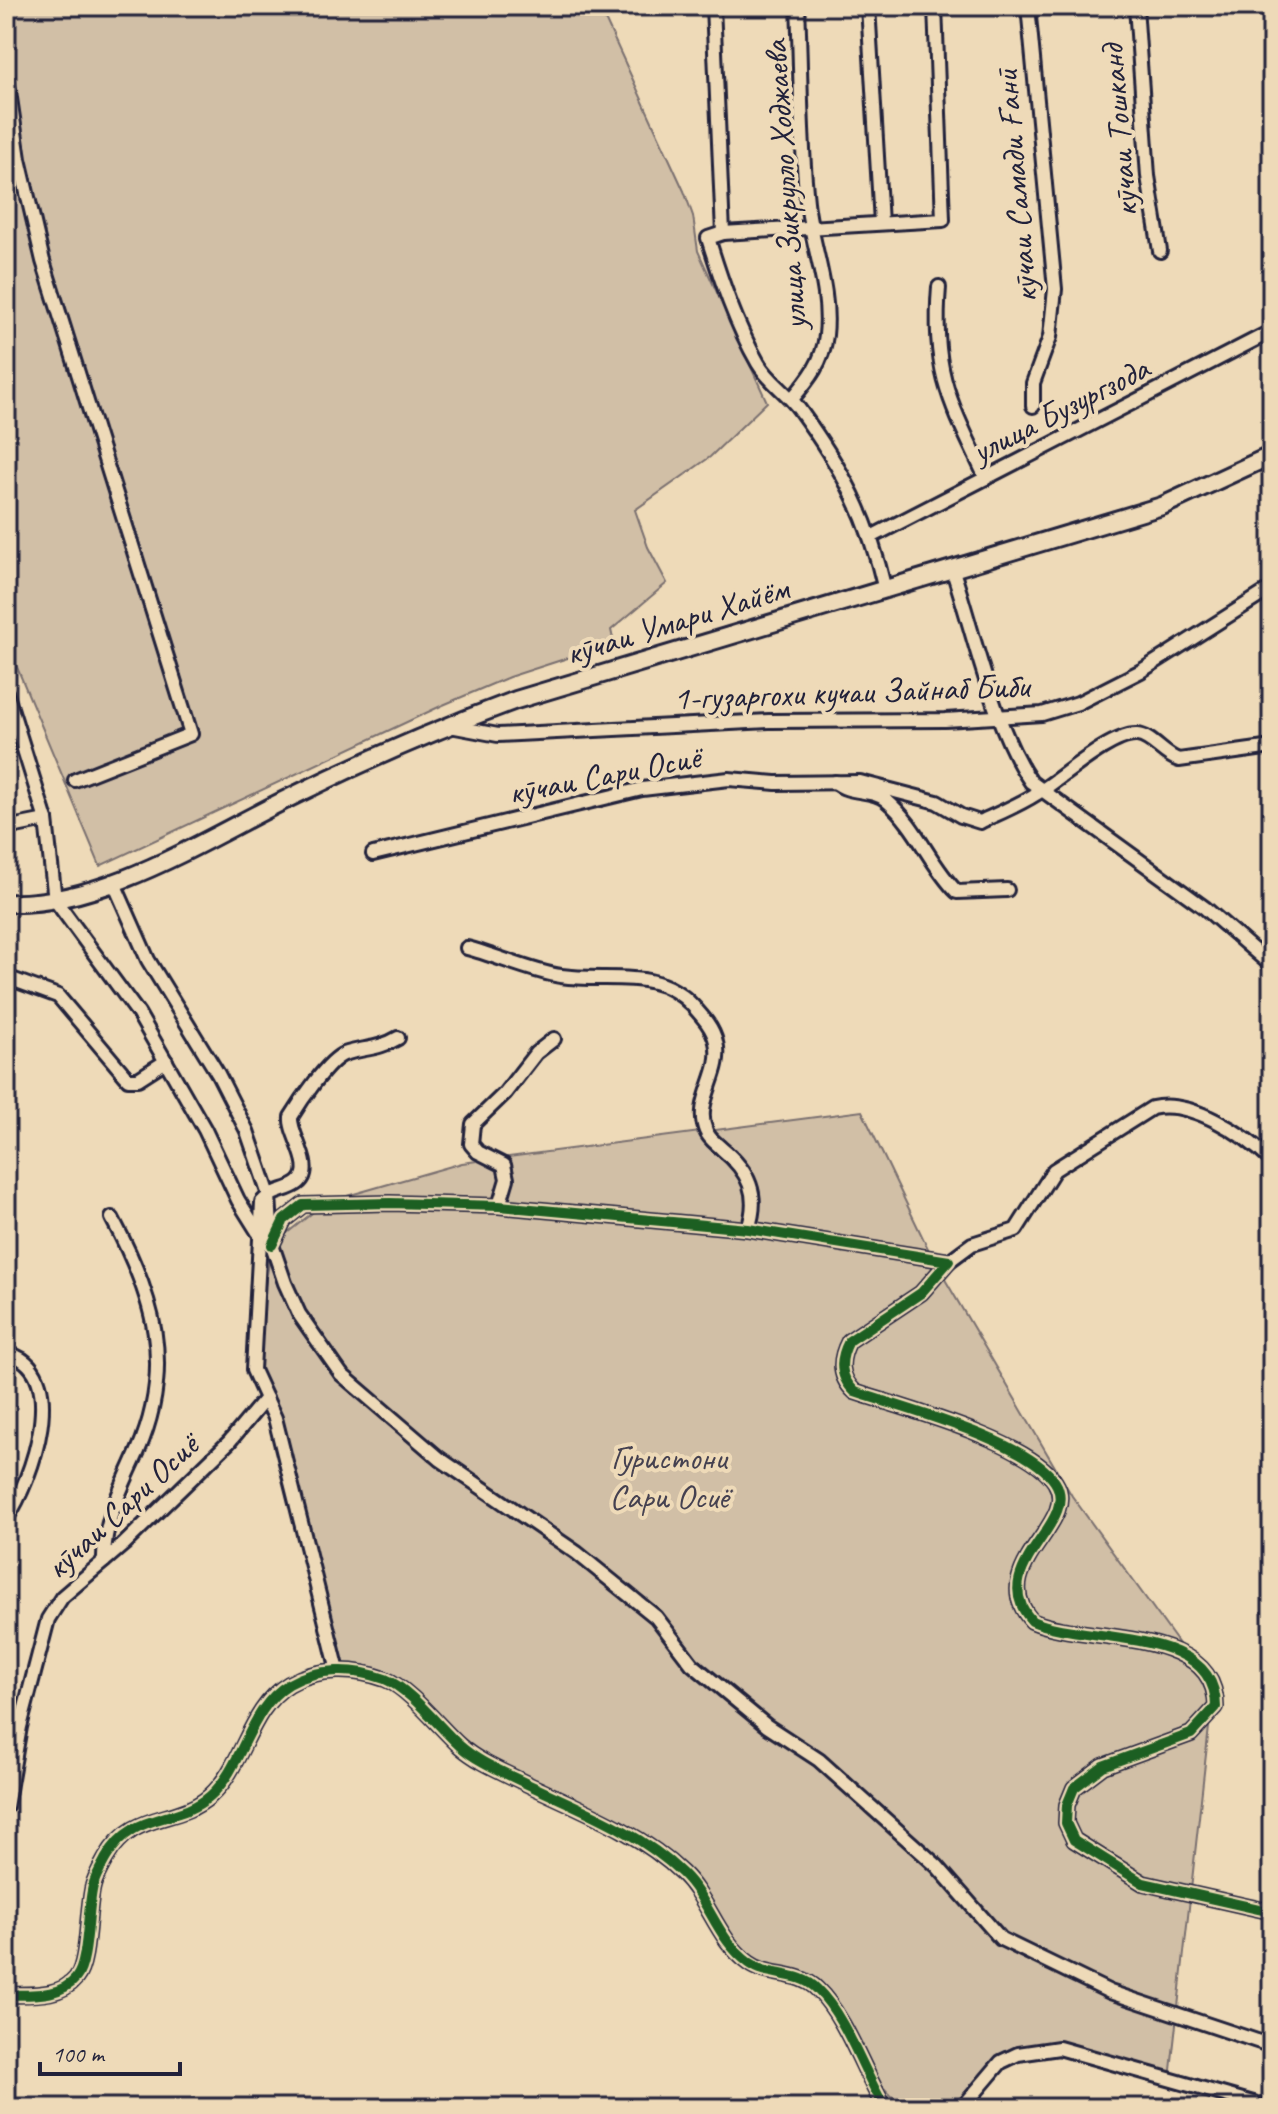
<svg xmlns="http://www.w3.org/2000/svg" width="1278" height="2114" viewBox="0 0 1278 2114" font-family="Caveat,sans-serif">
	<rect width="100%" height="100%" fill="#eedab8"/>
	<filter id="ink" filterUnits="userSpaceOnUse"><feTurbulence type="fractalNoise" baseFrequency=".0125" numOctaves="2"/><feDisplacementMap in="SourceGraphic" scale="16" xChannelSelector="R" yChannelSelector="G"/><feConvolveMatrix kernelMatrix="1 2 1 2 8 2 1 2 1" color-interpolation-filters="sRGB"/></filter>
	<g filter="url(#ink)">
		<!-- green -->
		<g fill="#d1bfa6" stroke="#7a7070" stroke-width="2">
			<polygon points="6,6 599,6 684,191 693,216 698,251 767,402 710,457 635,510 648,547 667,583 611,630 614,643 509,677 443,705 100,866 6,641"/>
			<polygon points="862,1111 933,1259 1072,1496 1213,1691 1170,2079 1059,2048 1018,2054 960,2108 903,2108 860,2063 815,1986 732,1949 684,1875 566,1803 462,1748 389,1681 338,1671 275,1419 252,1362 272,1245 326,1202 462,1163"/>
		</g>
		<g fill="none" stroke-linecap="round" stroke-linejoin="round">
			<defs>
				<g id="minor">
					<polyline points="713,6 723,233"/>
					<polyline points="868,6 881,223"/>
					<polyline points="1028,6 1055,289 1050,337 1033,383 1033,406"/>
					<polyline points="1136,6 1148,176 1160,251"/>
					<polyline points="6,71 19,159 43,261 191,734 75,780"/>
					<path d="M 939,287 C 932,373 950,402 986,478"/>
					<path d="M 792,399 C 809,379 823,362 826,335 C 831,289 812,247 807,202 C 800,138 801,71 798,6"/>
					<polyline points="873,536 1272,331"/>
					<path d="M 953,571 C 974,634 994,729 1031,782 L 1205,908 L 1272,966"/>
					<path d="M 885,590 C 868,516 844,471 799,409 C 787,392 769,382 758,363 C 736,325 721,280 708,238 L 723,233 L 943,220 L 935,6"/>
					<polyline points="6,692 46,820 55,900 138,1013 205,1130 238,1200 258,1232"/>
					<polyline points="450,726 498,735 769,721 945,720 1042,714 1078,703 1141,671 1272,588"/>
					<path d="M 835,782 C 850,795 872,788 886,800 C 918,827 929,864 957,892 L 1007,890"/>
					<polyline points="6,828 46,820"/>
					<path d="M 373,854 L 642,789 L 729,779 L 776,783 L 860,782 L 937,802 L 961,816 L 980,822 C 999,813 1019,805 1036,794 C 1059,781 1111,733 1137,735 C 1152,736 1164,756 1179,760 L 1272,747"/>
					<polyline points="113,881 148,960 218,1074 247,1131 269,1195 272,1245 285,1283 299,1314 341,1374 440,1459 577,1553 656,1617 692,1664 767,1726 819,1760 937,1866 1001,1939 1110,1992 1272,2046"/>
					<path d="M 467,948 C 495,955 535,973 561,976 C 609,983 657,966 693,1006 C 703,1017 713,1028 716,1042 C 724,1073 693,1101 706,1131 C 709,1139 716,1143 722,1149 C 749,1171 760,1195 748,1229"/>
					<polyline points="6,977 58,996 128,1079 138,1079 166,1061"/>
					<path d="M 264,1200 C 273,1190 288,1191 298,1183 C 317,1168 289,1135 291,1117 C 300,1102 328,1060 344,1054 C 362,1048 380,1049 398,1038"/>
					<polyline points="262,1202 253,1370 275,1418 338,1671"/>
					<polyline points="499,1206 507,1179 504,1165 478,1152 471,1144 473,1124 505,1093 536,1053 554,1039"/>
					<path d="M 272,1245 L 284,1220 L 303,1205 L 390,1203 L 499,1206 L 748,1229 L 949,1261 L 921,1293 L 849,1341 C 839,1360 839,1377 855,1392 C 903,1408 1029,1441 1055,1482 C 1082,1524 983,1567 1032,1621 C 1084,1644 1216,1625 1216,1707 L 1191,1734 L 1103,1766 L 1074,1788 L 1067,1805 L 1066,1823 L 1074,1840 L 1143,1883 L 1272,1912"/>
					<path d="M 949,1261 L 972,1244 L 1016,1230 L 1054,1170 L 1152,1108 C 1191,1099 1244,1134 1272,1161"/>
					<path d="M 6,1353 C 72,1367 32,1481 6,1519"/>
					<path d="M 104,1561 C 103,1522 122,1487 138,1451 C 175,1366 154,1297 112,1218"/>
					<polyline points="6,1807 20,1727 48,1619 62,1597 124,1544 229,1442 266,1398"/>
					<path d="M 6,1995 C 29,1994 60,1998 76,1978 C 89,1963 87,1908 93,1886 C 95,1877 101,1867 106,1858 C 134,1809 176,1826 210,1796 C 244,1766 248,1709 289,1684 C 318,1667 355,1668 385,1679 C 410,1689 440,1728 460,1746 C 477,1761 499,1770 519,1780 C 574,1807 638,1830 682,1873 C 709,1899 717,1940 749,1963 C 769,1978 798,1970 817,1989 C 846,2017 864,2073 885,2108"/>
					<polyline points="962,2108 1001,2062 1018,2054 1059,2048 1271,2108"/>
				</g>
				<path id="major" d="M 6,903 C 103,907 208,837 293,796 C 366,760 440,728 516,700 L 1162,506 L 1272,455"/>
			</defs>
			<!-- minor casing -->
			<use href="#minor" stroke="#22223b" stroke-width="18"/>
			<!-- major casing -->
			<use href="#major" stroke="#22223b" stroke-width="22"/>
			<!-- minor -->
			<use href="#minor" stroke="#eedab8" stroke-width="12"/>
			<!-- major -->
			<use href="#major" stroke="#eedab8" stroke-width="16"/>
			<defs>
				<g id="cycleway">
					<path d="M 272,1245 L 284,1220 L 303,1205 L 390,1203 L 499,1206 L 748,1229 L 949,1261 L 921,1293 L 849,1341 C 839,1360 839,1377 855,1392 C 903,1408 1029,1441 1055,1482 C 1082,1524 983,1567 1032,1621 C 1084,1644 1216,1625 1216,1707 L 1191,1734 L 1103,1766 L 1074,1788 L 1067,1805 L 1066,1823 L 1074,1840 L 1143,1883 L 1272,1912"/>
					<path d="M 6,1995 C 29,1994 60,1998 76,1978 C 89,1963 87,1908 93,1886 C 95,1877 101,1867 106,1858 C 134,1809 176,1826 210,1796 C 244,1766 248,1709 289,1684 C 318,1667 355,1668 385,1679 C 410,1689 440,1728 460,1746 C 477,1761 499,1770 519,1780 C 574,1807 638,1830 682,1873 C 709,1899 717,1940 749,1963 C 769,1978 798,1970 817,1989 C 846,2017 864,2073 885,2108"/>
				</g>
			</defs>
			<!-- cycleway casing -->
			<use href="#cycleway" stroke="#eedab8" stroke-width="15"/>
			<!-- cycleway -->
			<use href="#cycleway" stroke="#1b5e20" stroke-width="10"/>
		</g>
	</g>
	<g text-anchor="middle" stroke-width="8" stroke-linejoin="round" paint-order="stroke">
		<!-- street labels -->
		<g font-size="34" fill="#22223b" stroke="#eedab8">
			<text transform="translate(1118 131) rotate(-95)" y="12">кӯчаи Тошканд</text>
			<text transform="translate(784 185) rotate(-94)" y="12">улица Зикрулло Ходжаева</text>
			<text transform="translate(1015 186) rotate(-95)" y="12">кӯчаи Самади Ғанӣ</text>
			<text transform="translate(1060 409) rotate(-27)" y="12">улица Бузургзода</text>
			<text transform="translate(677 620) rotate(-17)" y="12">кӯчаи Умари Хайём</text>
			<text transform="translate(851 691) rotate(-2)" y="12">1-гузаргохи кучаи Зайнаб Биби</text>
			<text transform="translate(604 774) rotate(-11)" y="12">кӯчаи Сари Осиё</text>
			<text transform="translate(121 1506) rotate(-43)" y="12">кӯчаи Сари Осиё</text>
		</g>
		<!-- park labels -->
		<g font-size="34" fill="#454150" stroke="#eedab8">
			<text x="669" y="1469">Гуристони<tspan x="669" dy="39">Сари Осиё</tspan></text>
		</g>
	</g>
	<!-- margin -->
	<rect width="1278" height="2114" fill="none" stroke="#eedab8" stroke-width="32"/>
	<rect x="16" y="16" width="1246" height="2082" fill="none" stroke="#22223b" stroke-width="3" filter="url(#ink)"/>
	<!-- scale -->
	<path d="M40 2062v12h140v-12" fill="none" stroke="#22223b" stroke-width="4"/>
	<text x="52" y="2062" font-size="24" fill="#22223b" stroke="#eedab8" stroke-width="6" paint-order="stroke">100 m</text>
</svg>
